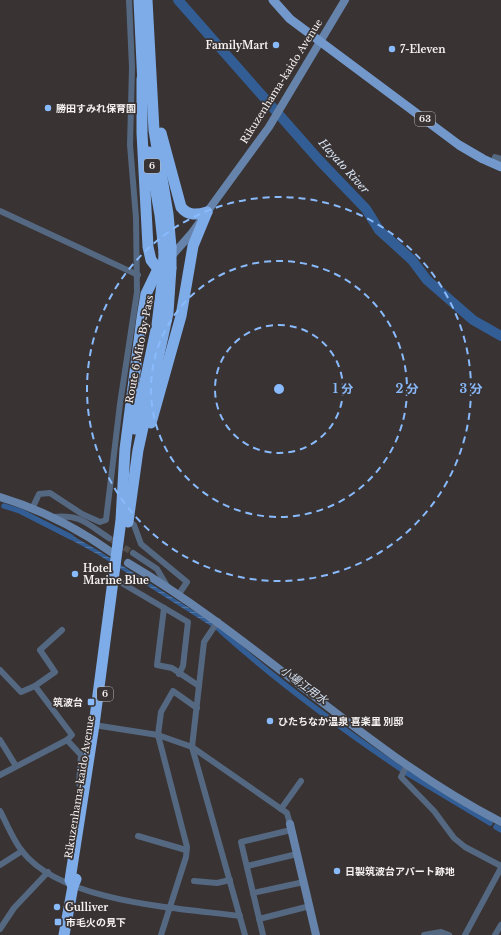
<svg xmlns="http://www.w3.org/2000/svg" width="501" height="935" viewBox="0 0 501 935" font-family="'Libre Baskerville','Noto Sans JP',serif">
	<defs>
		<pattern id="water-rules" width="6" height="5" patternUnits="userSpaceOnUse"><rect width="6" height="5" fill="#335e95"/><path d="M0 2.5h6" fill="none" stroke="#5176a4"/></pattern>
	</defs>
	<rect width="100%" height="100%" fill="#393333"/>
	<!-- water -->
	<polygon fill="url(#water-rules)" points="66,532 99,551 213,623 228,636 226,638 211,626 97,554 64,536"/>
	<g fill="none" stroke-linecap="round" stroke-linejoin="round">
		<!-- canal -->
		<g stroke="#335e95" stroke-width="5.5">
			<polyline points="4,506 20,511 71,537"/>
			<path d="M 222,632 C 278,682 339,727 401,769"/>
			<polyline points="405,772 490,823"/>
			<polyline points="496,827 501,830"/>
		</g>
		<!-- river -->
		<polyline stroke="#335e95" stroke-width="10" points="178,0 319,160 366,209 379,230 412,260 427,280 473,320 501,336"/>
		<!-- street-tunnel -->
		<polyline stroke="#555050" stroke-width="6" stroke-dasharray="6 3" stroke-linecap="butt" points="109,538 133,553"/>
		<!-- street -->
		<g stroke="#556881" stroke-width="6">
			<polyline points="495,157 501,159"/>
			<polyline points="0,211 138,275"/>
			<polyline points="32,509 39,494 50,493 82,514 100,522 106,520 120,404 137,292 136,218 130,145 132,67 129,0"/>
			<path d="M 53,517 C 81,514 87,524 109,538"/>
			<polyline points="128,520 134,525 141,544 187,582 179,594"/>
			<polyline points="133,553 157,569 167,586"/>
			<polyline points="120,582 188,622 183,666 179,674"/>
			<polyline points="164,608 157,665 172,668 199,686"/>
			<polyline points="218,621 204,642 192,747 245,935"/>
			<polyline points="0,670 21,692 35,686 55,672 40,650 62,630"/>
			<polyline points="94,725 158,735 192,747 287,813 290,824"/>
			<polyline points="0,740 16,766"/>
			<polyline points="67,740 81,755 79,784 85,786"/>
			<polyline points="407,765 401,777 434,811 454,838 465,847 501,866"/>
			<polyline points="0,775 67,740 72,735 35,686"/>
			<polyline points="281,809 301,781"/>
			<path d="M 0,811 C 7,824 13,840 22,851 C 62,903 179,908 240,916"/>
			<polyline points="138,836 186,850"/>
			<polyline points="0,865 22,851"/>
			<polyline points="247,866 297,854"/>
			<polyline points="194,881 217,883 230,880"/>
			<polyline points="253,893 304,882"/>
			<polyline points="259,919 310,906"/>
			<polyline points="0,929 14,908 48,872"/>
			<polyline points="161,935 186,857 187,847 158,735 161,712 173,691 197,708"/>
			<polyline points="263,935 241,842 291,830"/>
			<polyline points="424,935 441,932 449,935"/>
			<polyline points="465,935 501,868"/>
			<polyline points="495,935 501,925"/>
		</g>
		<!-- secondary -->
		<g stroke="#6684ab" stroke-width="8">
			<polyline points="169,259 191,234 269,127 345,0"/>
			<path d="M 0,497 C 40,509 77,528 111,552"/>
			<path d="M 128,563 C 259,640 365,752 501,822"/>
			<polyline points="290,824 316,935"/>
		</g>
		<!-- primary -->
		<polyline stroke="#7399cc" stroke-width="9" points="273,0 290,19 459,145 483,159 501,167"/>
		<!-- highway -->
		<g stroke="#7eace9" stroke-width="11">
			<polyline points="139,0 143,85"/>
			<polyline points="147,0 154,130 168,214 171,247"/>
			<path d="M 161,133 L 181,207 C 188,216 197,215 207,212"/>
			<polyline points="149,152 160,215 164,252"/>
			<polyline points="151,423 181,316 193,246 207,212"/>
			<polyline points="135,429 157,325 163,276"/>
			<polyline points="128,522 138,450 168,313 171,268"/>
			<polyline points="73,886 70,880 94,725 121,520 125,449 142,318 146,294 158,269 151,260 148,247 142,133 142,79"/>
			<polyline points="64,935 73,886 76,879"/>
		</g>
		<!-- highway-bridge -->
		<g stroke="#7eace9" stroke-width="11">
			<polyline points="171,247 171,268"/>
			<polyline points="163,276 164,252"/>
		</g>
	</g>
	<!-- distance rings -->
	<g fill="none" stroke="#89bafc" stroke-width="2" stroke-dasharray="7 5">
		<circle cx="279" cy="389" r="64"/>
		<circle cx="279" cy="389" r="128"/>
		<circle cx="279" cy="389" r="192"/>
	</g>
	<!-- markers -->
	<g fill="#89bafc" stroke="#393333" stroke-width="1.5">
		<circle cx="276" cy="45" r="4"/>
		<circle cx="392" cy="49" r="4"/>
		<circle cx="48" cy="108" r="4"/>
		<circle cx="75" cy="574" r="4"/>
		<rect x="87" y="698" width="8" height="8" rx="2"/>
		<circle cx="270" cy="721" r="4"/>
		<circle cx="337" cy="871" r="4"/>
		<circle cx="57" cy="907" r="4"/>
		<rect x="54" y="918" width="8" height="8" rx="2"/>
	</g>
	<g text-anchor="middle" stroke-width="3.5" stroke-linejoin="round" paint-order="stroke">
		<!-- shield labels -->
		<g fill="#393333" stroke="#bdb9b8" stroke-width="1">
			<rect x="415" y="112" width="20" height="14" rx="3"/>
			<rect x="144" y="159" width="16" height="14" rx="3"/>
			<rect x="97" y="687" width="16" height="14" rx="3"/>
		</g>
		<g font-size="9" font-weight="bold" fill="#f5f2f1">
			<text x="425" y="122">63</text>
			<text x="152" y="169">6</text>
			<text x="105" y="697">6</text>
		</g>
		<!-- poi labels -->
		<g font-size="10" font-weight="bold" fill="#f5f2f1" stroke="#393333" text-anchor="start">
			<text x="268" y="49" text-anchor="end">FamilyMart</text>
			<text x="400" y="53">7-Eleven</text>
			<text x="56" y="112">勝田すみれ保育園</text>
			<text x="83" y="572">Hotel<tspan x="83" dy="12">Marine Blue</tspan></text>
			<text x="83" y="706" text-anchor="end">筑波台</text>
			<text x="278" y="725">ひたちなか温泉 喜楽里 別邸</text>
			<text x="345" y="875">日製筑波台アパート跡地</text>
			<text x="65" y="911">Gulliver</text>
			<text x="66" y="926">市毛火の見下</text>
		</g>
		<!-- street labels -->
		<g font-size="10" fill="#f5f2f1" stroke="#393333">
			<text transform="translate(281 81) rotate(-58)" y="4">Rikuzenhama-kaido Avenue</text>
			<text transform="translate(139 349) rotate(-79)" y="4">Route 6 Mito By-Pass</text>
			<text transform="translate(79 787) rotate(-81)" y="4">Rikuzenhama-kaido Avenue</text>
		</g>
		<!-- water labels -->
		<g font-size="11" font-style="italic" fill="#d7e4f4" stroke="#393333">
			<text transform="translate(344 166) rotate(48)" y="4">Hayato River</text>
			<text transform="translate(304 685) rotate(36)" y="4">小場江用水</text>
		</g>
	</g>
	<circle cx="279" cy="389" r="6" fill="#89bafc" stroke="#393333" stroke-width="2"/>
	<g font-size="12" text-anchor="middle" font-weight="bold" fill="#89bafc" stroke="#393333" stroke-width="3.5" stroke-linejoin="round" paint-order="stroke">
		<text x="343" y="393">1 分</text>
		<text x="407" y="393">2 分</text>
		<text x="471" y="393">3 分</text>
	</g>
</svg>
